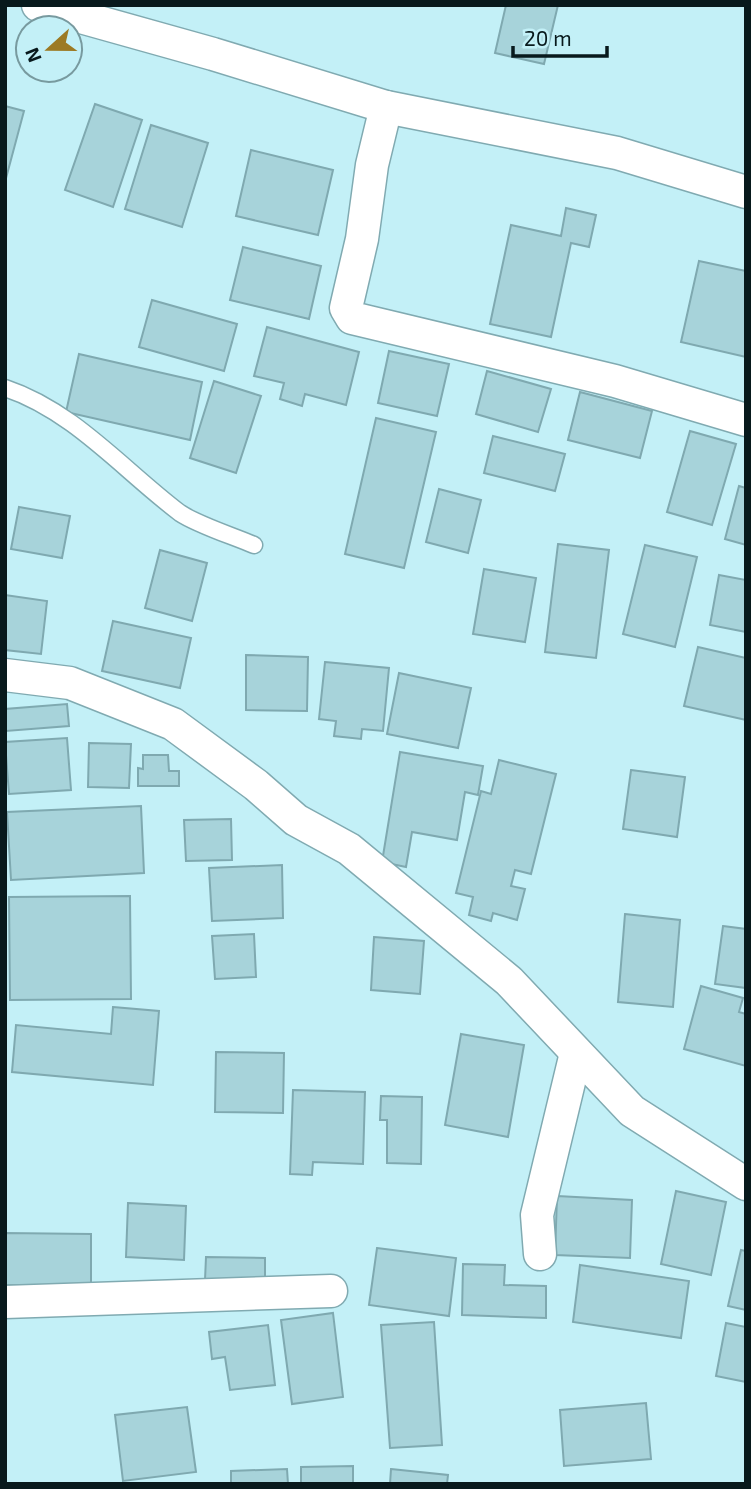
<svg xmlns="http://www.w3.org/2000/svg" width="751" height="1489" viewBox="0 0 751 1489" font-family="'Exo 2',sans-serif">
	<rect width="100%" height="100%" fill="#c3f0f7"/>
	<!-- building -->
	<g fill="#a7d3da" stroke="#7fa9b0" stroke-width="2">
		<polygon points="506,5 558,5 544,64 495,53"/>
		<polygon points="95,104 142,120 113,207 65,190"/>
		<polygon points="5,106 24,111 5,182"/>
		<polygon points="151,125 208,143 182,227 125,209"/>
		<polygon points="251,150 333,170 318,235 236,216"/>
		<polygon points="566,208 596,215 589,247 571,243 551,337 490,324 511,225 561,236"/>
		<polygon points="243,247 321,266 309,319 230,300"/>
		<polygon points="699,261 746,271 746,357 681,342"/>
		<polygon points="152,300 237,324 224,371 139,347"/>
		<polygon points="267,327 359,352 346,405 305,394 302,406 280,399 284,383 254,376"/>
		<polygon points="389,351 449,364 437,416 378,403"/>
		<polygon points="79,354 202,382 190,440 66,412"/>
		<polygon points="487,371 551,389 538,432 476,414"/>
		<polygon points="214,381 261,396 236,473 190,458"/>
		<polygon points="580,392 652,411 640,458 568,440"/>
		<polygon points="376,418 436,432 404,568 345,554"/>
		<polygon points="690,431 736,444 712,525 667,512"/>
		<polygon points="493,436 565,454 555,491 484,473"/>
		<polygon points="739,486 746,488 746,545 725,539"/>
		<polygon points="439,489 481,500 468,553 426,542"/>
		<polygon points="19,507 70,516 62,558 11,549"/>
		<polygon points="558,544 609,550 596,658 545,652"/>
		<polygon points="645,545 697,557 675,647 623,634"/>
		<polygon points="160,550 207,563 192,621 145,608"/>
		<polygon points="484,569 536,578 525,642 473,634"/>
		<polygon points="719,575 746,580 746,632 710,625"/>
		<polygon points="5,595 47,601 41,654 5,650"/>
		<polygon points="113,621 191,638 180,688 102,671"/>
		<polygon points="698,647 746,658 746,720 684,706"/>
		<polygon points="246,655 308,657 307,711 246,710"/>
		<polygon points="325,662 389,668 383,731 362,729 361,739 334,736 336,721 319,719"/>
		<polygon points="399,673 471,688 458,748 387,734"/>
		<polygon points="67,704 69,726 6,731 5,709"/>
		<polygon points="67,738 71,790 9,794 5,742"/>
		<polygon points="89,743 131,744 129,788 88,787"/>
		<polygon points="400,752 483,766 478,795 465,792 457,840 412,832 406,867 382,862"/>
		<polygon points="143,755 168,755 169,771 179,771 179,786 138,786 138,768 143,769"/>
		<polygon points="499,760 556,774 531,874 515,870 511,886 525,889 517,920 493,913 491,921 469,915 473,897 456,893 481,791 491,794"/>
		<polygon points="631,770 685,777 677,837 623,829"/>
		<polygon points="141,806 144,873 11,880 7,812"/>
		<polygon points="231,819 232,860 186,861 184,820"/>
		<polygon points="282,865 283,918 212,921 209,868"/>
		<polygon points="130,896 131,999 10,1000 9,897"/>
		<polygon points="625,914 680,920 673,1007 618,1002"/>
		<polygon points="723,926 746,929 746,988 715,984"/>
		<polygon points="254,934 256,977 215,979 212,936"/>
		<polygon points="374,937 424,941 420,994 371,990"/>
		<polygon points="701,986 743,998 739,1012 746,1014 746,1066 684,1049"/>
		<polygon points="113,1007 159,1011 153,1085 12,1072 16,1025 111,1034"/>
		<polygon points="461,1034 524,1045 508,1137 445,1125"/>
		<polygon points="216,1052 284,1053 283,1113 215,1112"/>
		<polygon points="293,1090 365,1092 363,1164 313,1162 312,1175 290,1174"/>
		<polygon points="381,1096 422,1097 421,1164 387,1163 387,1120 380,1120"/>
		<polygon points="676,1191 726,1202 711,1275 661,1264"/>
		<polygon points="557,1196 632,1200 630,1258 555,1255"/>
		<polygon points="128,1203 186,1206 184,1260 126,1257"/>
		<polygon points="5,1233 91,1234 91,1286 5,1285"/>
		<polygon points="377,1248 456,1258 449,1316 369,1305"/>
		<polygon points="741,1250 746,1251 746,1310 728,1306"/>
		<polygon points="206,1257 265,1258 265,1281 205,1280"/>
		<polygon points="463,1264 505,1265 504,1285 546,1286 546,1318 462,1315"/>
		<polygon points="580,1265 689,1281 681,1338 573,1322"/>
		<polygon points="333,1313 343,1397 292,1404 281,1320"/>
		<polygon points="434,1322 442,1445 390,1448 381,1325"/>
		<polygon points="726,1323 746,1327 746,1382 716,1376"/>
		<polygon points="268,1325 275,1385 230,1390 225,1357 212,1359 209,1332"/>
		<polygon points="646,1403 651,1459 564,1466 560,1410"/>
		<polygon points="187,1407 196,1472 123,1481 115,1415"/>
		<polygon points="353,1466 353,1484 301,1484 301,1467"/>
		<polygon points="287,1469 288,1484 231,1484 231,1471"/>
		<polygon points="391,1469 448,1475 447,1484 390,1484"/>
	</g>
	<g fill="none" stroke-linecap="round" stroke-linejoin="round">
		<defs>
			<path id="lane" d="M 5,388 C 74,411 123,470 180,513 C 198,525 233,536 254,545"/>
			<g id="street">
				<polyline points="38,5 213,54 386,107 617,153 746,192"/>
				<polyline points="386,107 372,165 362,239 346,308 352,318 615,381 746,420"/>
				<polyline points="5,675 70,683 173,724 256,785 296,820 349,849 509,981 632,1111 746,1184"/>
				<polyline points="540,1254 537,1215 576,1053"/>
				<polyline points="5,1302 331,1291"/>
			</g>
		</defs>
		<!-- lane casing -->
		<use href="#lane" stroke="#80aab1" stroke-width="19"/>
		<!-- street casing -->
		<use href="#street" stroke="#80aab1" stroke-width="35"/>
		<!-- lane -->
		<use href="#lane" stroke="#fff" stroke-width="16"/>
		<!-- street -->
		<use href="#street" stroke="#fff" stroke-width="32"/>
	</g>
	<!-- border -->
	<rect width="751" height="1489" fill="none" stroke="#08191c" stroke-width="14"/>
	<!-- north arrow -->
	<g transform="translate(49 49) rotate(249)"><circle r="33" fill="#c3f0f7" stroke="#789a9f" stroke-width="2"/>
	<path d="M0-5L12 26L0 18L-12 26Z" fill="#9c7a24"/>
	<text y="-10" font-size="19" font-weight="bold" text-anchor="middle" fill="#08191c">N</text>
	</g>
	<!-- scale -->
	<path d="M513 46v10h94v-10" fill="none" stroke="#08191c" stroke-width="3.5"/>
	<text x="524" y="46" font-size="21" fill="#08191c" stroke="#c3f0f7" stroke-width="5" paint-order="stroke">20 m</text>
</svg>
